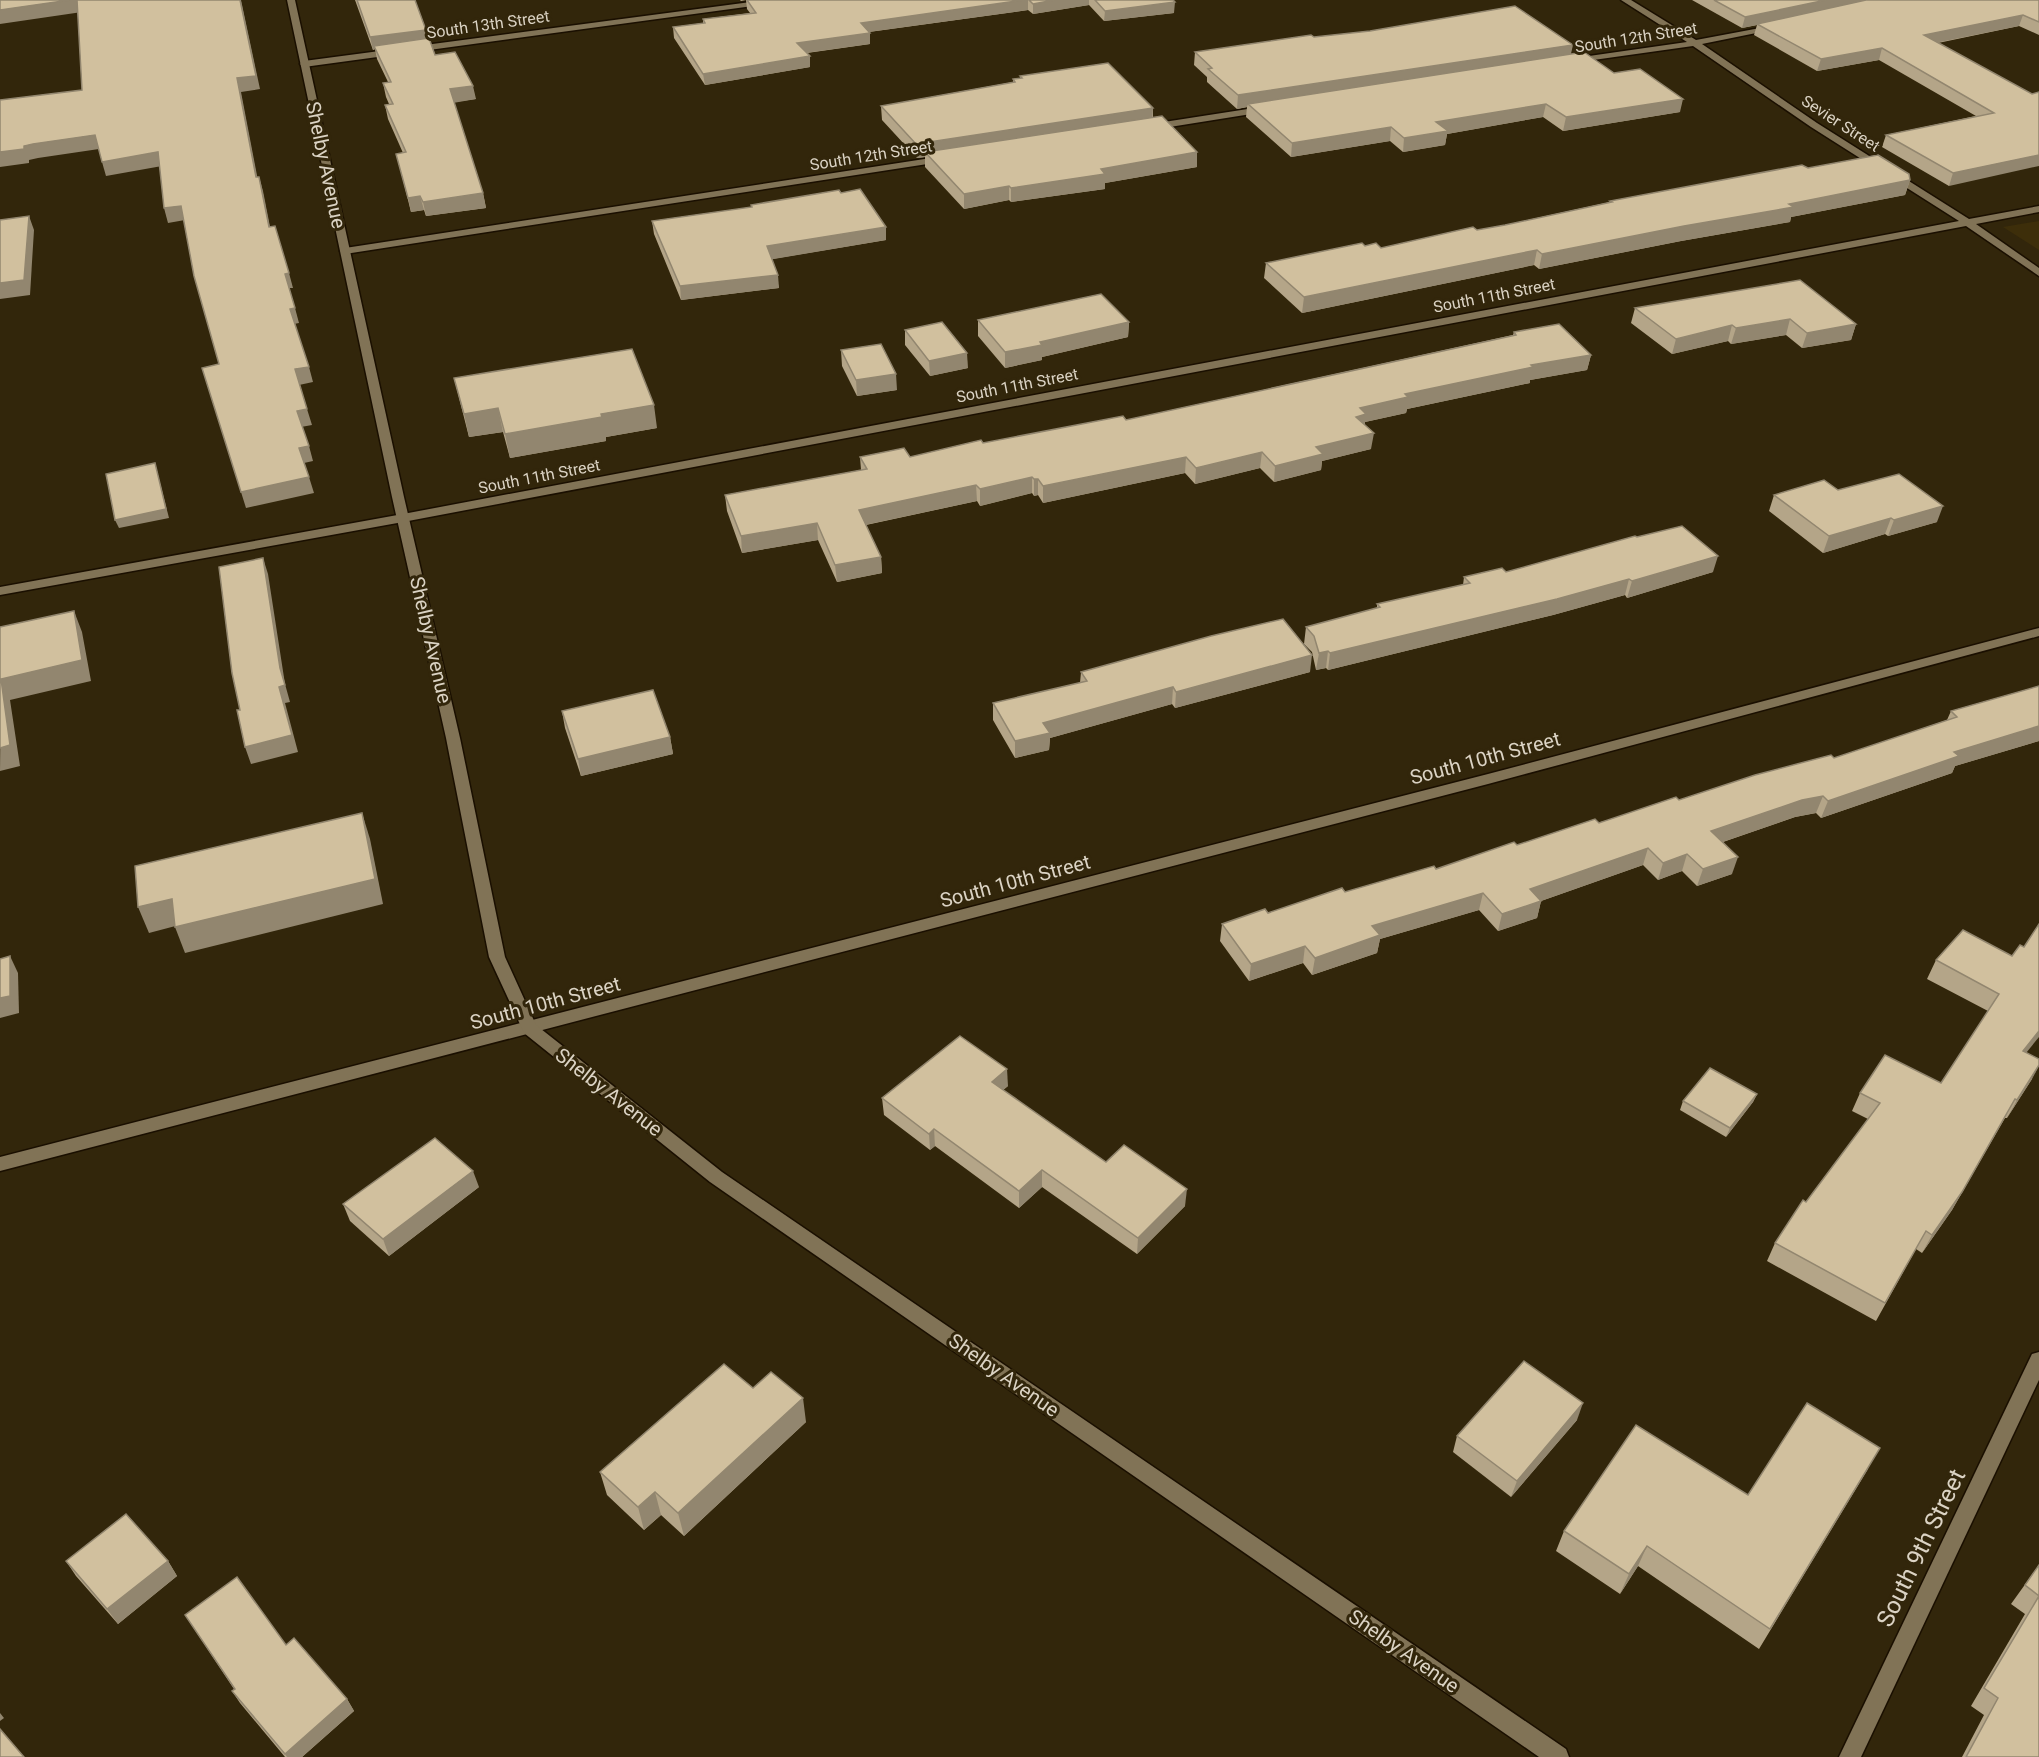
<svg xmlns="http://www.w3.org/2000/svg" width="2039" height="1757" viewBox="0 0 2039 1757" font-family="Roboto,sans-serif">
	<rect width="100%" height="100%" fill="#32260b"/>
	<!-- built -->
	<polygon fill="#3d2e0a" points="2039,221 2039,250 2003,227"/>
	<g fill="none" stroke-linecap="round" stroke-linejoin="round">
		<defs>
			<g id="street">
				<polygon points="765,0 787,0 783,2 304,67 300,64 304,61"/>
				<polygon points="1621,0 1631,0 1696,40 1776,25 1776,29 1702,44 1817,123 1969,219 2039,206 2039,212 1976,224 2039,268 2039,276 1966,226 403,522 0,595 0,587 403,514 1959,221 1811,127 1693,46 1572,63 1571,61 1575,58 1687,42"/>
				<polygon points="1267,106 1270,107 1270,111 1151,130 1146,127 1151,124"/>
				<polygon points="944,156 949,159 947,161 345,254 340,251 345,248"/>
				<polygon points="2039,628 2039,636 1488,784 0,1171 0,1157 1488,774"/>
				<polygon points="2039,1352 2039,1380 1861,1757 1839,1757 2032,1354"/>
			</g>
			<polygon id="secondary" points="287,0 295,0 404,497 460,738 505,957 536,1025 722,1172 1566,1749 1569,1757 1539,1757 710,1182 524,1033 489,957 446,738 392,497"/>
		</defs>
		<!-- street casing -->
		<use href="#street" stroke="#1a0f00" stroke-width="3"/>
		<!-- secondary casing -->
		<use href="#secondary" stroke="#1a0f00" stroke-width="3"/>
		<!-- street -->
		<use href="#street" fill="#817356" fill-rule="evenodd"/>
		<!-- secondary -->
		<use href="#secondary" fill="#817356" fill-rule="evenodd"/>
	</g>
	<!-- wall -->
	<g fill="#b4a588">
		<polygon points="355,0 415,0 426,30 428,39 435,55 476,99 454,102 483,193 486,208 426,216 424,210 411,212 400,168 403,153 388,119 385,105 389,104 386,97 383,83 388,82 377,59 375,49 373,50"/>
		<polygon points="740,0 1173,0 1174,13 1104,21 1089,5 1033,14 1028,10 869,32 870,44 807,53 810,56 810,67 705,85 674,38 673,27 703,23 703,19 750,13 747,9 746,0 741,1"/>
		<polygon points="1692,0 2039,0 2039,35 2019,26 1938,43 2032,94 1949,186 1882,147 1886,135 1976,116 1879,60 1817,71 1754,35 1757,25 1742,28"/>
		<polygon points="1314,37 1571,54 1614,73 1680,112 1563,131 1543,117 1447,134 1445,145 1403,152 1390,141 1291,157 1246,117 1247,107 1237,109 1207,82 1207,77 1194,65 1195,52"/>
		<polygon points="1020,76 1153,108 1153,118 1197,167 1105,183 1105,189 1011,202 1009,200 964,209 925,167 925,157 917,158 882,120 881,106 1013,82 1013,79 1020,78"/>
		<polygon points="1808,168 1910,180 1905,195 1791,217 1790,222 1681,241 1539,269 1534,265 1302,313 1264,278 1266,263 1365,246 1381,248 1505,225 1610,202 1610,201"/>
		<polygon points="751,205 886,227 886,240 772,259 779,288 681,300 654,234 652,221 752,207"/>
		<polygon points="1635,308 1856,324 1851,340 1802,348 1786,335 1731,344 1728,341 1672,354 1631,323"/>
		<polygon points="978,320 1129,322 1128,337 1042,357 1042,360 1005,368 978,336"/>
		<polygon points="905,330 968,368 930,376 905,345"/>
		<polygon points="1514,332 1591,355 1587,370 1530,380 1530,383 1407,409 1406,413 1365,422 1365,425 1371,449 1322,461 1321,470 1274,482 1260,468 1195,484 1185,473 1043,503 1038,495 1034,496 1032,493 980,506 977,501 866,525 881,557 882,573 837,582 818,540 742,553 727,511 725,495 861,470 860,457 910,457 983,443 1126,420 1513,335"/>
		<polygon points="841,350 897,390 857,396 842,366"/>
		<polygon points="454,378 657,428 606,437 606,441 510,458 503,432 469,437"/>
		<polygon points="1838,490 1937,522 1888,536 1885,534 1823,553 1769,511 1774,495"/>
		<polygon points="1637,537 1713,572 1627,598 1625,595 1553,615 1328,670 1326,668 1316,670 1312,652 1304,644 1306,627 1377,608 1377,604 1463,585 1464,577 1506,572"/>
		<polygon points="1081,672 1310,672 1175,708 1172,704 1050,738 1049,750 1015,758 993,720 993,703 1080,683"/>
		<polygon points="2039,686 2039,741 1955,766 1952,773 1821,818 1816,813 1795,817 1723,842 1732,874 1697,886 1682,871 1658,880 1643,865 1541,901 1537,918 1498,931 1479,910 1380,939 1377,953 1312,975 1303,963 1249,981 1220,941 1222,924 1268,913 1345,892 1436,869 1517,845 1834,758 1947,720 1951,711"/>
		<polygon points="562,711 670,737 673,754 581,776 565,728"/>
		<polygon points="2024,947 2026,1053 2032,1079 2007,1118 2005,1118 1952,1210 1922,1253 1916,1249 1876,1321 1767,1261 1775,1243 1868,1119 1852,1111 1860,1093 1941,1083 1988,1011 1927,979 1936,960 2012,956"/>
		<polygon points="1008,1086 1003,1090 1106,1162 1185,1206 1137,1254 1042,1187 1019,1208 935,1146 930,1150 884,1115 882,1098"/>
		<polygon points="1757,1094 1753,1102 1726,1137 1680,1110 1683,1101"/>
		<polygon points="479,1187 389,1256 350,1221 343,1204"/>
		<polygon points="753,1388 806,1422 684,1536 661,1515 644,1530 607,1495 600,1472"/>
		<polygon points="1577,1420 1511,1497 1453,1452 1457,1436"/>
		<polygon points="1868,1469 1759,1649 1638,1566 1620,1594 1556,1551 1564,1531 1748,1495"/>
		<polygon points="66,1561 168,1561 177,1576 118,1624 76,1576"/>
		<polygon points="2039,1565 2039,1757 1962,1757 1984,1715 1971,1706 2025,1614 2011,1604"/>
		<polygon points="185,1615 286,1645 347,1699 354,1711 302,1757 285,1757 240,1703 232,1691 234,1689"/>
	</g>
	<!-- shaded-wall -->
	<g fill="#92866f">
		<polygon points="70,0 78,0 82,12 0,24 0,10"/>
		<polygon points="240,0 241,0 260,89 241,92 260,191 256,177 237,78"/>
		<polygon points="1024,0 1028,0 1028,10 861,33 861,23"/>
		<polygon points="1054,0 1089,0 1089,5 1033,14 1033,4"/>
		<polygon points="1826,0 1876,0 1757,24 1757,25 1742,28 1745,17"/>
		<polygon points="1175,2 1174,13 1104,21 1105,11"/>
		<polygon points="2023,15 2019,26 1920,46 1924,35"/>
		<polygon points="426,30 428,42 374,46 375,49 373,50 370,37"/>
		<polygon points="870,33 870,44 798,54 797,43"/>
		<polygon points="1573,45 1570,58 1248,104 1247,107 1237,109 1238,95"/>
		<polygon points="1882,48 1879,60 1817,71 1821,59"/>
		<polygon points="810,56 810,67 705,85 703,74"/>
		<polygon points="473,86 476,99 453,103 450,89"/>
		<polygon points="1683,99 1680,112 1563,131 1566,117"/>
		<polygon points="1546,104 1543,117 1447,134 1445,145 1403,152 1404,138 1436,122"/>
		<polygon points="1153,108 1152,122 925,152 925,157 917,158 916,144"/>
		<polygon points="1391,127 1390,141 1291,157 1292,143"/>
		<polygon points="95,135 99,149 38,158 29,160 29,163 0,167 0,152 33,144"/>
		<polygon points="158,152 162,166 106,176 102,162"/>
		<polygon points="1197,152 1197,167 1105,183 1105,189 1011,202 1011,188 1101,169"/>
		<polygon points="2039,155 2039,166 1949,186 1953,173"/>
		<polygon points="259,177 263,191 273,242 269,227"/>
		<polygon points="1910,180 1905,195 1791,217 1790,222 1681,241 1539,269 1542,254 1789,204"/>
		<polygon points="1009,186 1009,200 964,209 964,194"/>
		<polygon points="483,193 486,208 426,216 423,202"/>
		<polygon points="420,196 424,210 411,212 408,198"/>
		<polygon points="181,206 185,220 168,223 164,208"/>
		<polygon points="29,216 34,230 30,295 0,299 0,283"/>
		<polygon points="886,227 886,240 768,260 767,246"/>
		<polygon points="1537,250 1534,265 1302,313 1304,297"/>
		<polygon points="289,273 293,288 289,288 285,274"/>
		<polygon points="778,275 779,288 681,300 680,286"/>
		<polygon points="295,308 299,323 294,324 290,309"/>
		<polygon points="1790,319 1786,335 1731,344 1736,328"/>
		<polygon points="1129,322 1128,337 1042,357 1042,360 1005,368 1005,352 1040,342"/>
		<polygon points="1856,324 1851,340 1802,348 1807,333"/>
		<polygon points="1732,325 1728,341 1672,354 1676,339"/>
		<polygon points="967,353 968,368 930,376 929,361"/>
		<polygon points="1591,355 1587,370 1530,380 1530,383 1407,409 1406,413 1365,422 1364,430 1356,417 1360,408 1405,394 1531,365"/>
		<polygon points="309,367 313,382 299,385 295,369"/>
		<polygon points="896,374 897,390 857,396 856,380"/>
		<polygon points="654,405 657,428 606,437 606,441 510,458 505,434 601,414"/>
		<polygon points="498,408 503,432 469,437 464,414"/>
		<polygon points="307,409 312,425 301,427 297,411"/>
		<polygon points="1374,433 1371,449 1322,461 1321,470 1274,482 1275,466 1316,447"/>
		<polygon points="309,446 313,461 304,463 299,448"/>
		<polygon points="1262,452 1260,468 1195,484 1196,468"/>
		<polygon points="1186,457 1185,473 1043,503 1043,486"/>
		<polygon points="155,463 169,518 119,528 115,520"/>
		<polygon points="309,477 314,493 246,508 241,492"/>
		<polygon points="1032,477 1032,493 980,506 980,489"/>
		<polygon points="1034,479 1038,479 1038,495 1034,496"/>
		<polygon points="976,485 977,501 860,526 859,510"/>
		<polygon points="1943,506 1937,522 1888,536 1894,520"/>
		<polygon points="1891,518 1885,534 1823,553 1829,536"/>
		<polygon points="817,523 818,540 742,553 741,536"/>
		<polygon points="1718,556 1713,572 1627,598 1632,581"/>
		<polygon points="881,557 882,573 837,582 835,565"/>
		<polygon points="263,558 268,574 285,684 290,702 285,703 298,752 251,764 245,747 279,687 280,668"/>
		<polygon points="1629,579 1625,595 1553,615 1328,670 1330,653"/>
		<polygon points="74,611 82,632 91,681 10,700 20,766 0,771 1,679"/>
		<polygon points="1328,651 1326,668 1316,670 1319,653"/>
		<polygon points="1312,655 1310,672 1175,708 1176,692"/>
		<polygon points="1173,687 1172,704 1050,738 1049,750 1015,758 1015,741 1043,723"/>
		<polygon points="2039,726 2039,741 1955,766 1952,773 1821,818 1828,801 1954,752"/>
		<polygon points="670,737 673,754 581,776 578,759"/>
		<polygon points="1823,796 1816,813 1795,817 1705,848 1711,831 1802,800"/>
		<polygon points="362,813 370,839 383,904 185,953 175,927"/>
		<polygon points="1648,848 1643,865 1541,901 1537,918 1498,931 1502,914 1530,889"/>
		<polygon points="1687,854 1682,871 1658,880 1663,863"/>
		<polygon points="1738,857 1732,874 1697,886 1703,869"/>
		<polygon points="1483,893 1479,910 1380,939 1377,953 1312,975 1315,958 1372,926"/>
		<polygon points="172,899 183,924 149,933 138,907"/>
		<polygon points="1305,946 1303,963 1249,981 1251,964"/>
		<polygon points="10,956 18,973 19,1013 0,1018 0,998"/>
		<polygon points="2039,1031 2039,1037 2013,1069 2023,1051"/>
		<polygon points="2039,1066 2032,1079 2007,1118 2017,1100"/>
		<polygon points="1007,1069 1008,1086 992,1099 992,1082"/>
		<polygon points="1757,1094 1753,1102 1726,1137 1730,1128"/>
		<polygon points="2015,1099 1952,1210 1922,1253 1932,1235"/>
		<polygon points="934,1129 935,1146 930,1150 929,1134"/>
		<polygon points="1042,1170 1042,1187 1019,1208 1019,1191"/>
		<polygon points="473,1171 479,1187 389,1256 383,1239"/>
		<polygon points="1187,1189 1185,1206 1137,1254 1138,1238"/>
		<polygon points="803,1398 806,1422 684,1536 678,1513"/>
		<polygon points="1583,1403 1577,1420 1511,1497 1517,1481"/>
		<polygon points="655,1492 661,1515 644,1530 638,1507"/>
		<polygon points="1647,1546 1638,1566 1620,1594 1629,1574"/>
		<polygon points="168,1561 177,1576 118,1624 107,1609"/>
		<polygon points="347,1699 354,1711 302,1757 287,1757 285,1754"/>
		<polygon points="0,1713 4,1718 0,1721"/>
	</g>
	<!-- building -->
	<g fill="#d1c09e" stroke="#92866f" stroke-width="1.5">
		<polygon points="0,0 70,0 0,10"/>
		<polygon points="77,0 240,0 256,76 237,78 256,177 259,177 269,227 275,226 289,273 285,274 295,308 290,309 309,367 295,369 307,409 297,411 309,446 299,448 309,477 241,492 202,368 219,364 194,276 181,206 164,208 158,152 102,162 95,135 33,144 24,146 24,149 0,152 0,100 82,90"/>
		<polygon points="357,0 415,0 426,30 370,37"/>
		<polygon points="747,0 1024,0 861,23 870,33 797,43 810,56 703,74 673,27 705,23 703,19 756,13"/>
		<polygon points="1029,0 1054,0 1033,4"/>
		<polygon points="1095,0 1173,0 1175,2 1105,11"/>
		<polygon points="1714,0 1826,0 1745,17"/>
		<polygon points="1866,0 2039,0 2039,22 2023,15 1924,35 2032,94 2039,92 2039,155 1953,173 1886,135 1994,113 1882,48 1821,59 1757,24"/>
		<polygon points="1515,6 1573,45 1238,95 1208,69 1212,68 1195,52 1311,35 1314,37 1370,31"/>
		<polygon points="429,38 435,55 455,52 473,86 450,89 483,193 423,202 420,196 408,198 396,154 406,152 385,105 393,104 383,83 391,82 374,46"/>
		<polygon points="1584,52 1614,73 1640,69 1683,99 1566,117 1546,104 1436,122 1448,131 1404,138 1391,127 1292,143 1248,104"/>
		<polygon points="1108,63 1153,108 916,144 881,106 1015,82 1013,79 1022,78 1020,76"/>
		<polygon points="1162,116 1197,152 1101,169 1105,174 1011,188 1009,186 964,194 925,152"/>
		<polygon points="1878,155 1909,174 1910,180 1789,204 1794,207 1684,226 1542,254 1537,250 1304,297 1266,263 1362,243 1365,246 1376,243 1381,248 1473,227 1477,230 1505,225 1612,202 1610,201 1802,165 1808,168"/>
		<polygon points="860,189 886,227 767,246 778,275 680,286 652,221 752,207 751,205 839,190 841,193"/>
		<polygon points="29,216 24,280 0,283 0,220"/>
		<polygon points="1800,280 1856,324 1807,333 1790,319 1736,328 1732,325 1676,339 1635,308"/>
		<polygon points="1101,294 1129,322 1040,342 1042,345 1005,352 978,320"/>
		<polygon points="942,322 967,353 929,361 905,330"/>
		<polygon points="1559,324 1591,355 1531,365 1533,367 1405,394 1408,397 1360,408 1366,414 1356,417 1374,433 1316,447 1323,454 1275,466 1262,452 1196,468 1186,457 1043,486 1038,479 1034,479 1032,477 980,489 976,485 859,510 881,557 835,565 817,523 741,536 725,495 867,469 860,457 904,448 910,457 981,440 983,443 1123,416 1126,420 1516,335 1514,332"/>
		<polygon points="881,344 896,374 856,380 841,350"/>
		<polygon points="632,349 654,405 601,414 602,417 505,434 498,408 464,414 454,378"/>
		<polygon points="155,463 166,509 115,520 106,474"/>
		<polygon points="1899,474 1943,506 1894,520 1891,518 1829,536 1774,495 1824,480 1838,490"/>
		<polygon points="1682,526 1718,556 1632,581 1629,579 1557,599 1330,653 1328,651 1319,653 1314,636 1306,627 1380,607 1377,604 1470,583 1464,577 1502,568 1506,572 1635,536 1637,537"/>
		<polygon points="263,558 280,668 285,685 279,687 292,735 245,747 237,710 240,710 232,673 219,567"/>
		<polygon points="74,611 82,660 1,679 10,745 0,748 0,627"/>
		<polygon points="1283,619 1312,655 1176,692 1173,687 1043,723 1050,733 1015,741 993,703 1087,681 1081,672 1211,636"/>
		<polygon points="2039,686 2039,726 1954,752 1959,756 1828,801 1823,796 1802,800 1711,831 1738,857 1703,869 1687,854 1663,863 1648,848 1530,889 1541,901 1502,914 1483,893 1372,926 1380,935 1315,958 1305,946 1251,964 1222,924 1265,909 1268,913 1342,888 1345,892 1434,866 1436,869 1514,842 1517,845 1595,819 1599,823 1676,797 1679,800 1755,775 1831,755 1834,758 1957,717 1951,711"/>
		<polygon points="653,690 670,737 578,759 562,711"/>
		<polygon points="362,813 375,879 175,927 172,899 138,907 135,866"/>
		<polygon points="2039,924 2039,1031 2023,1051 2039,1059 2039,1065 2017,1100 2015,1099 1962,1192 1932,1235 1926,1231 1885,1303 1775,1243 1803,1200 1806,1202 1880,1103 1860,1093 1885,1055 1941,1083 1999,994 1936,960 1963,930 2012,956 2020,945 2024,947"/>
		<polygon points="10,956 10,996 0,998 0,959"/>
		<polygon points="960,1036 1007,1069 992,1082 1106,1162 1124,1145 1187,1189 1138,1238 1042,1170 1019,1191 934,1129 929,1134 882,1098"/>
		<polygon points="1710,1068 1757,1094 1730,1128 1683,1101"/>
		<polygon points="435,1138 473,1171 383,1239 343,1204"/>
		<polygon points="1524,1361 1583,1403 1517,1481 1457,1436"/>
		<polygon points="724,1364 753,1388 771,1372 803,1398 678,1513 655,1492 638,1507 600,1472"/>
		<polygon points="1807,1403 1880,1448 1770,1629 1647,1546 1629,1574 1564,1531 1636,1425 1748,1495"/>
		<polygon points="126,1514 168,1561 107,1609 66,1561"/>
		<polygon points="2039,1565 2039,1757 1966,1757 1998,1698 1984,1688 2039,1596 2025,1585"/>
		<polygon points="237,1577 286,1645 294,1638 347,1699 285,1754 232,1691 235,1689 185,1615"/>
		<polygon points="0,1729 24,1757 0,1757"/>
	</g>
	<g text-anchor="middle" stroke-width="6" stroke-linejoin="round" paint-order="stroke">
		<!-- far-street labels -->
		<g font-size="16" fill="#dbd3c4" stroke="#32260b">
			<text transform="translate(488 24) rotate(-8)" y="6">South 13th Street</text>
			<text transform="translate(1636 37) rotate(-9)" y="6">South 12th Street</text>
			<text transform="translate(1841 123) rotate(33)" y="6">Sevier Street</text>
			<text transform="translate(871 155) rotate(-9)" y="6">South 12th Street</text>
			<text transform="translate(1494 295) rotate(-11)" y="6">South 11th Street</text>
			<text transform="translate(1017 385) rotate(-11)" y="6">South 11th Street</text>
			<text transform="translate(539 476) rotate(-11)" y="6">South 11th Street</text>
		</g>
		<!-- street labels -->
		<g font-size="20" fill="#dbd3c4" stroke="#32260b">
			<text transform="translate(326 165) rotate(78)" y="7">Shelby Avenue</text>
			<text transform="translate(431 640) rotate(77)" y="7">Shelby Avenue</text>
			<text transform="translate(1485 758) rotate(-15)" y="7">South 10th Street</text>
			<text transform="translate(1015 881) rotate(-15)" y="7">South 10th Street</text>
			<text transform="translate(545 1003) rotate(-15)" y="7">South 10th Street</text>
			<text transform="translate(609 1092) rotate(38)" y="7">Shelby Avenue</text>
			<text transform="translate(1004 1375) rotate(35)" y="7">Shelby Avenue</text>
			<text transform="translate(1404 1651) rotate(35)" y="7">Shelby Avenue</text>
		</g>
		<!-- near-street labels -->
		<g font-size="24" fill="#dbd3c4" stroke="#32260b">
			<text transform="translate(1921 1548) rotate(-64)" y="8">South 9th Street</text>
		</g>
	</g>
</svg>
